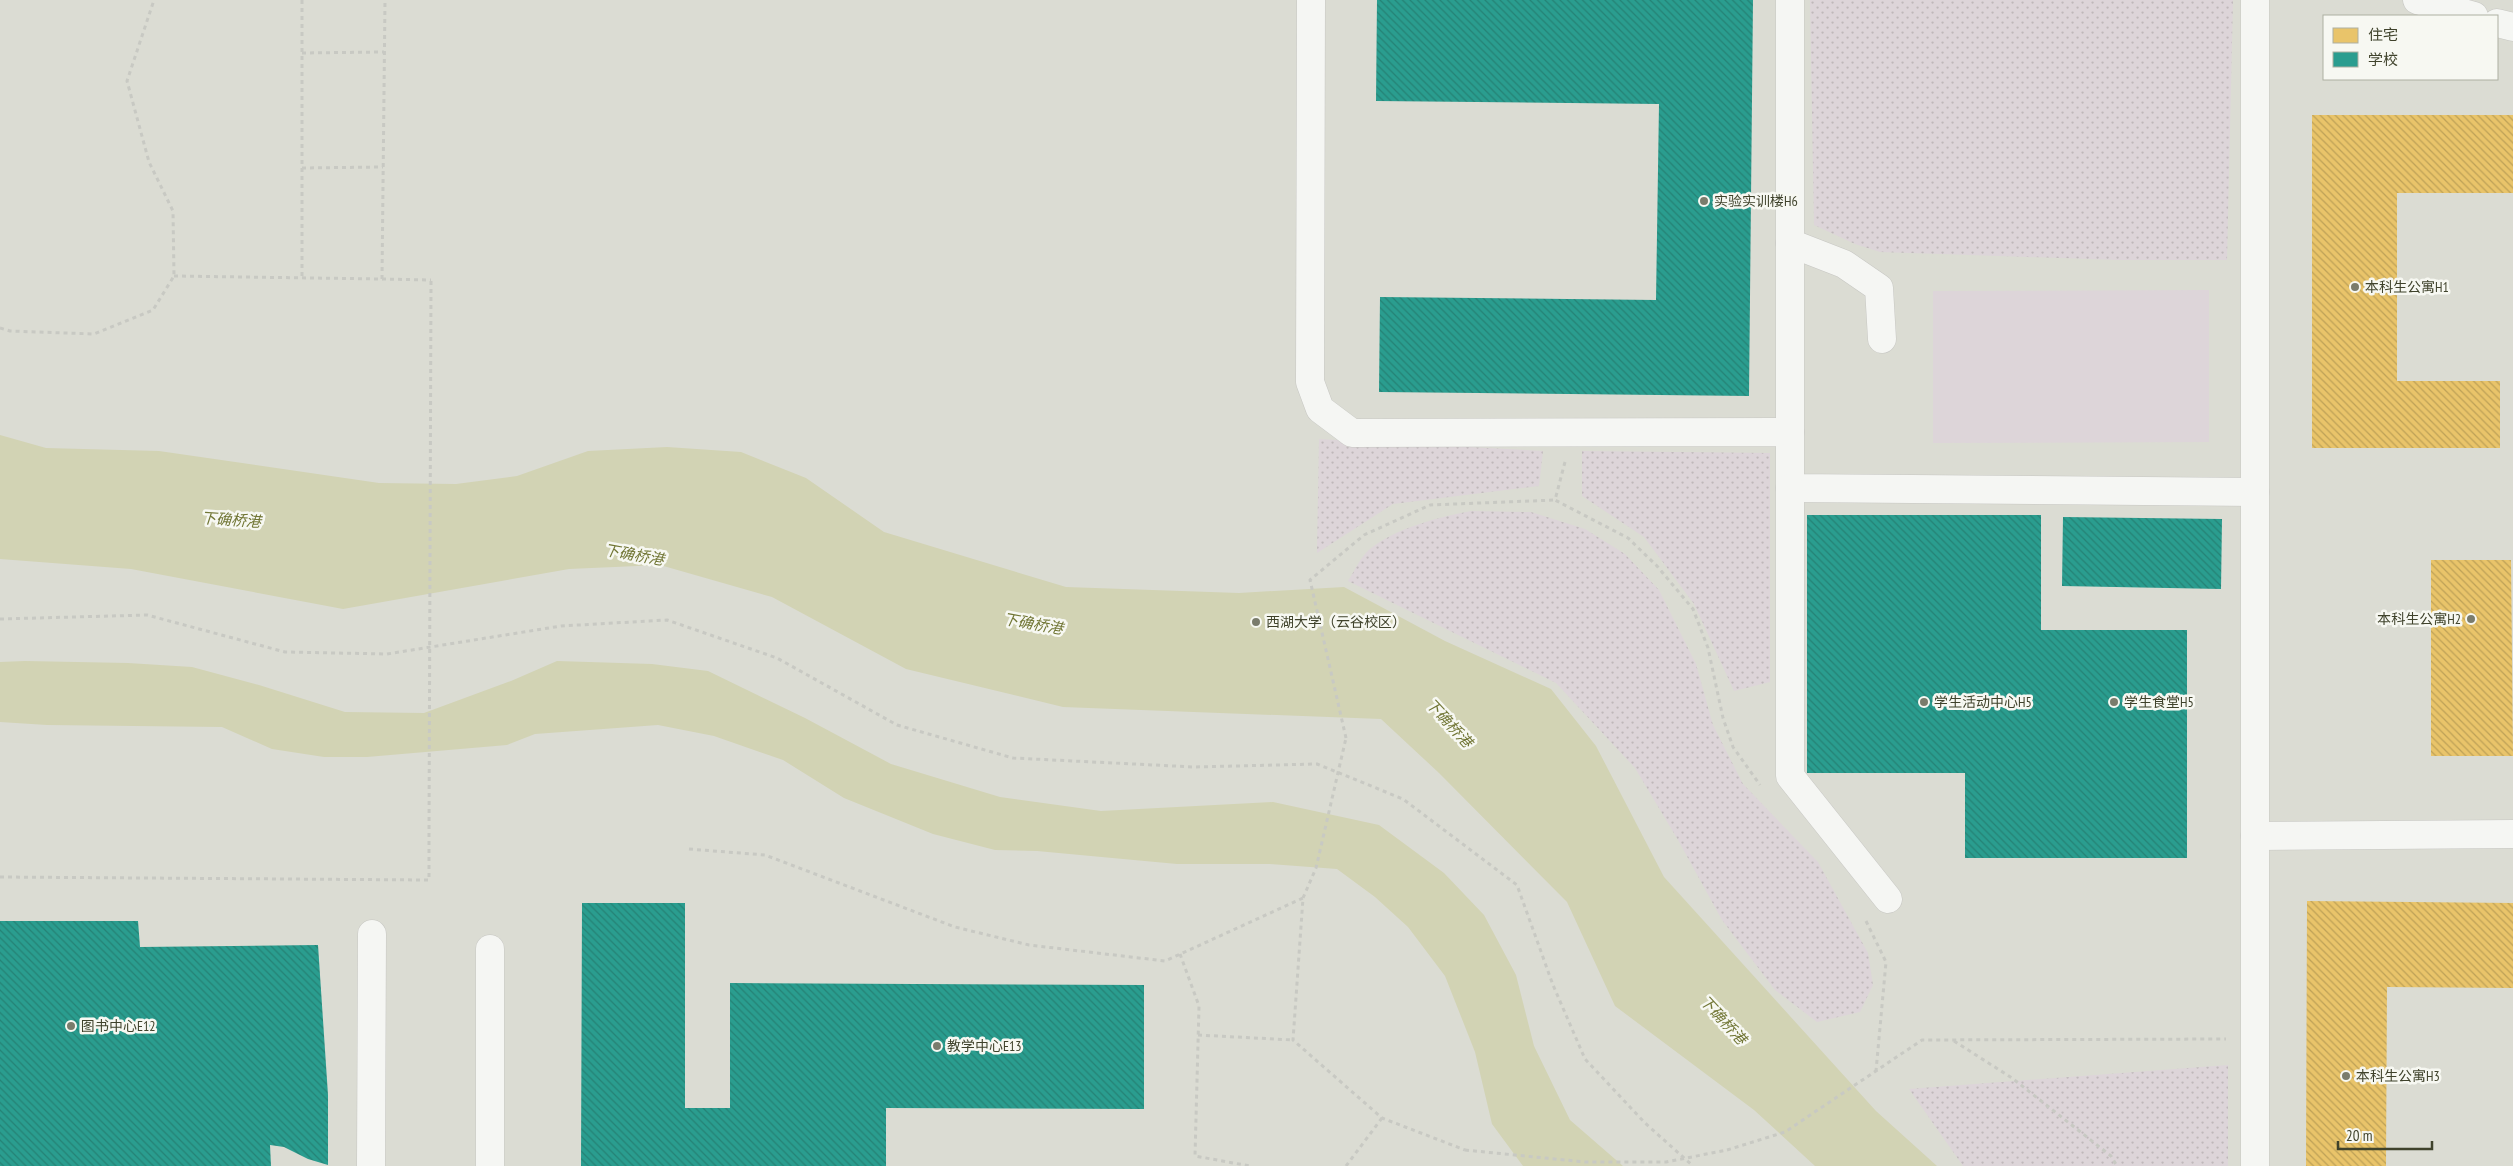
<svg xmlns="http://www.w3.org/2000/svg" width="2513" height="1166" viewBox="0 0 2513 1166" font-family="'PT Sans Narrow','Noto Sans SC',sans-serif">
	<defs>
		<pattern id="grass-dots" width="8" height="8" patternUnits="userSpaceOnUse" patternTransform="scale(1.25)"><rect width="8" height="8" fill="#ddd5d9"/><path d="M2 2h.1M6 6h.1" fill="none" stroke="#bfb8ba" stroke-width="1.8" stroke-linecap="round"/></pattern>
		<pattern id="homes-back-hatch" width="6" height="6" patternUnits="userSpaceOnUse" patternTransform="scale(1.25)"><rect width="6" height="6" fill="#e9c46a"/><path d="M-1 5l2 2M0 0l6 6M5-1l2 2" fill="none" stroke="#bea157"/></pattern>
		<pattern id="schools-back-hatch" width="6" height="6" patternUnits="userSpaceOnUse" patternTransform="scale(1.25)"><rect width="6" height="6" fill="#2a9d8f"/><path d="M-1 5l2 2M0 0l6 6M5-1l2 2" fill="none" stroke="#258275"/></pattern>
	</defs>
	<rect width="100%" height="100%" fill="#e9e9e5"/>
	<!-- built -->
	<path fill="#dbdcd3" fill-rule="evenodd" d="M 0,0 L 2513,0 L 2513,1166 L 0,1166 ZM 2324,16 L 2497,16 L 2497,79 L 2324,79 Z"/>
	<!-- grass -->
	<g fill="url(#grass-dots)">
		<polygon points="1810,0 2233,0 2227,260 2118,260 1880,252 1855,244 1814,225"/>
		<polygon points="1319,439 1543,451 1539,486 1393,504 1317,553"/>
		<polygon points="1582,451 1770,453 1770,682 1734,691 1694,604 1644,537 1582,496"/>
		<path d="M 1471,511 L 1531,512 L 1585,529 L 1625,554 L 1659,590 L 1696,664 L 1713,725 L 1743,784 L 1818,862 L 1868,953 L 1873,985 L 1860,1012 L 1817,1022 L 1775,990 L 1722,920 L 1678,840 L 1635,768 L 1556,683 L 1348,581 C 1354,572 1361,556 1370,549 C 1396,528 1439,517 1471,511 Z"/>
		<polygon points="2228,1065 2228,1166 1963,1166 1909,1089"/>
	</g>
	<!-- pitch -->
	<polygon fill="#ddd5d9" points="2209,290 2209,442 1933,443 1933,291"/>
	<!-- water -->
	<g fill="#d2d3b4">
		<polygon points="0,435 46,448 159,451 379,483 456,484 517,476 588,451 667,447 741,452 806,478 884,532 1066,587 1239,593 1344,587 1445,641 1551,689 1596,746 1664,877 1876,1111 1937,1166 1815,1166 1754,1110 1615,1006 1567,902 1439,773 1381,719 1063,707 906,669 772,597 660,565 569,569 343,609 131,569 0,559"/>
		<polygon points="25,661 128,663 192,667 259,685 345,712 424,713 511,681 557,661 652,664 708,671 805,718 891,764 1000,797 1101,811 1273,802 1379,825 1444,873 1484,915 1516,975 1534,1046 1570,1120 1623,1166 1523,1166 1492,1124 1475,1052 1445,976 1408,927 1375,897 1337,869 1270,864 1177,864 1037,851 995,850 933,834 844,798 783,760 714,736 658,725 535,734 507,745 367,757 324,757 272,749 222,727 47,725 0,722 0,662"/>
	</g>
	<!-- homes -->
	<g fill="url(#homes-back-hatch)">
		<polygon points="2312,115 2513,115 2513,193 2397,193 2397,381 2500,381 2500,448 2312,448"/>
		<polygon points="2431,560 2511,560 2513,756 2431,756"/>
		<polygon points="2307,901 2513,903 2513,988 2387,987 2386,1166 2306,1166"/>
	</g>
	<!-- schools -->
	<g fill="url(#schools-back-hatch)">
		<polygon points="1377,0 1753,0 1749,396 1379,392 1380,297 1656,300 1659,104 1376,101"/>
		<polygon points="1807,515 2041,515 2041,630 2187,630 2187,858 1965,858 1965,773 1807,773"/>
		<polygon points="2063,517 2222,519 2221,589 2062,586"/>
		<polygon points="582,903 685,903 685,1108 730,1108 730,983 1144,985 1144,1109 886,1108 886,1166 581,1166"/>
		<polygon points="0,921 138,921 140,947 318,945 328,1095 328,1165 308,1159 284,1147 270,1145 271,1166 0,1166"/>
	</g>
	<g fill="none" stroke-linecap="round" stroke-linejoin="round">
		<defs>
			<g id="minor">
				<polyline points="1311,0 1310,382 1320,409 1352,433 1790,432 1790,488 2255,492"/>
				<polyline points="1790,0 1790,432"/>
				<polyline points="2417,0 2474,16"/>
				<polyline points="2497,23 2513,27"/>
				<polyline points="1790,243 1844,264 1879,288 1882,339"/>
				<polyline points="1790,488 1790,776 1888,899"/>
				<polyline points="2255,836 2513,834"/>
				<polyline points="371,1166 372,934"/>
				<polyline points="490,1166 490,949"/>
				<polyline points="2255,1166 2255,0"/>
			</g>
		</defs>
		<!-- minor casing -->
		<use href="#minor" stroke="#c7c7c3" stroke-width="29"/>
		<!-- path -->
		<g stroke="#c8c9c3" stroke-width="3" stroke-dasharray="4 4" stroke-linecap="butt">
			<polyline points="302,0 302,278"/>
			<polyline points="302,53 384,52"/>
			<polyline points="302,168 383,167"/>
			<polyline points="174,276 382,279 385,0"/>
			<polyline points="382,279 431,280"/>
			<polyline points="0,328 10,331 94,334 153,310 174,276 173,211 149,162 127,81 154,0"/>
			<polyline points="1565,462 1555,500 1628,538 1657,566 1693,609 1708,648 1723,718 1733,747 1760,785"/>
			<polyline points="0,619 147,615 285,652 387,654 561,626 667,620 777,658 897,725 1013,758 1194,767 1317,764 1403,799 1517,885 1553,985 1585,1059 1645,1123 1693,1166"/>
			<polyline points="1346,738 1310,580 1364,535 1430,505 1555,500"/>
			<polyline points="689,849 765,855 955,927 1029,945 1165,961 1303,898 1293,1040 1382,1118 1465,1150"/>
			<polyline points="0,877 429,880 429,837"/>
			<polyline points="1866,921 1886,962 1876,1071"/>
			<polyline points="1180,954 1199,1006 1195,1156 1250,1166"/>
			<polyline points="1198,1035 1293,1040"/>
			<polyline points="1954,1041 2012,1078 2111,1156 2117,1166"/>
			<polyline points="1727,1150 1785,1132 1922,1040 2226,1039"/>
			<polyline points="1346,1166 1382,1118"/>
		</g>
		<!-- minor -->
		<use href="#minor" stroke="#f5f6f3" stroke-width="28"/>
		<!-- path-bridge -->
		<g stroke="#c8c9c3" stroke-width="3" stroke-dasharray="4 4" stroke-linecap="butt">
			<polyline points="429,837 431,280"/>
			<polyline points="1303,898 1316,868 1346,738"/>
			<polyline points="1465,1150 1585,1162 1666,1162 1727,1150"/>
		</g>
	</g>
	<!-- markers -->
	<g fill="#7a7c6c" stroke="#f7f8f2" stroke-width="2">
		<circle cx="1704" cy="201" r="5"/>
		<circle cx="2355" cy="287" r="5"/>
		<circle cx="2471" cy="619" r="5"/>
		<circle cx="1256" cy="622" r="5"/>
		<circle cx="1924" cy="702" r="5"/>
		<circle cx="2114" cy="702" r="5"/>
		<circle cx="71" cy="1026" r="5"/>
		<circle cx="937" cy="1046" r="5"/>
		<circle cx="2346" cy="1076" r="5"/>
	</g>
	<g text-anchor="middle" stroke-width="5" stroke-linejoin="round" paint-order="stroke">
		<!-- poi labels -->
		<g font-size="14" fill="#3f422b" stroke="#f7f8f2" text-anchor="start">
			<text x="1714" y="206">实验实训楼H6</text>
			<text x="2365" y="292">本科生公寓H1</text>
			<text x="2461" y="624" text-anchor="end">本科生公寓H2</text>
			<text x="1266" y="627">西湖大学（云谷校区）</text>
			<text x="1934" y="707">学生活动中心H5</text>
			<text x="2124" y="707">学生食堂H5</text>
			<text x="81" y="1031">图书中心E12</text>
			<text x="947" y="1051">教学中心E13</text>
			<text x="2356" y="1081">本科生公寓H3</text>
		</g>
		<!-- water labels -->
		<g font-size="15" font-style="italic" fill="#717635" stroke="#f7f8f2">
			<text transform="translate(231 520) rotate(4)" y="5">下确桥港</text>
			<text transform="translate(634 555) rotate(10)" y="5">下确桥港</text>
			<text transform="translate(1033 624) rotate(10)" y="5">下确桥港</text>
			<text transform="translate(1449 723) rotate(47)" y="5">下确桥港</text>
			<text transform="translate(1723 1020) rotate(47)" y="5">下确桥港</text>
		</g>
	</g>
	<!-- legend -->
	<rect x="2323" y="15" width="175" height="65" fill="#f7f8f2" stroke="#adafa2"/>
	<rect x="2333" y="28" width="25" height="15" fill="#e9c46a" stroke="#adafa2"/>
	<text x="2368" y="40" font-size="15" fill="#3f422b">住宅</text>
	<rect x="2333" y="52" width="25" height="15" fill="#2a9d8f" stroke="#adafa2"/>
	<text x="2368" y="65" font-size="15" fill="#3f422b">学校</text>
	<!-- scale -->
	<path d="M2338 1141v8h94v-8" fill="none" stroke="#3f422b" stroke-width="2.5"/>
	<text x="2346" y="1141" font-size="15" fill="#3f422b" stroke="#f7f8f2" stroke-width="4" paint-order="stroke">20 m</text>
</svg>
